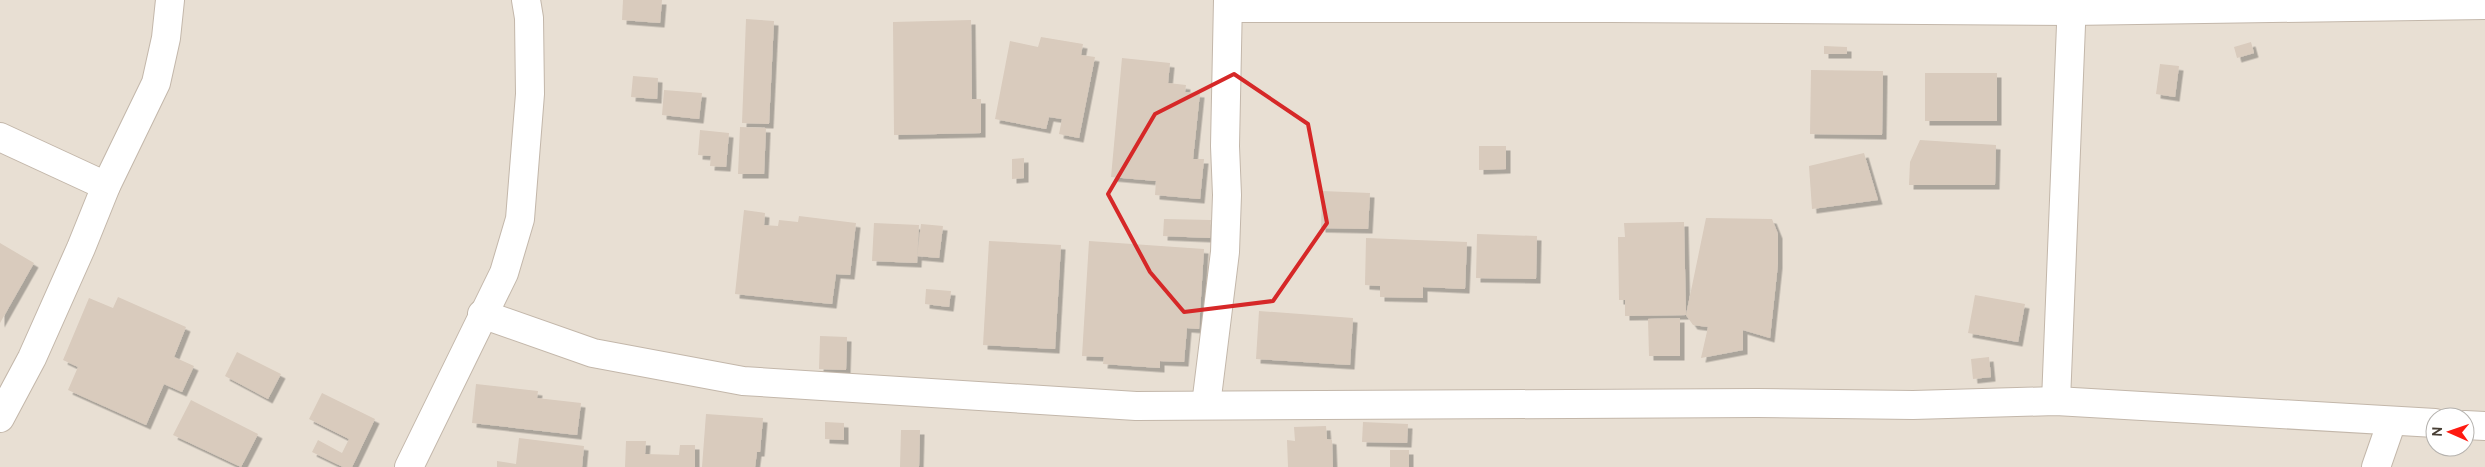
<svg xmlns="http://www.w3.org/2000/svg" width="2485" height="467" viewBox="0 0 2485 467" font-family="Cabin,sans-serif">
	<defs>
		<filter id="shadow"><feDropShadow dx="4.5" dy="4.5" stdDeviation="0" flood-color="#0004"/></filter>
	</defs>
	<rect width="100%" height="100%" fill="#f4eee5"/>
	<!-- residential -->
	<path fill="#e8dfd3" fill-rule="evenodd" d="M 0,0 L 2485,0 L 2485,467 L 0,467 ZM 2435,417 L 2465,417 L 2465,447 L 2435,447 Z"/>
	<!-- building -->
	<g fill="#d9cbbd" filter="url(#shadow)">
		<polygon points="623,0 662,0 660,23 622,20"/>
		<polygon points="746,19 774,21 769,124 742,123"/>
		<polygon points="971,20 972,99 981,99 981,133 894,135 893,22"/>
		<polygon points="1041,37 1083,44 1081,55 1095,57 1079,138 1059,134 1062,119 1049,117 1046,129 995,119 1010,41 1038,47"/>
		<polygon points="2251,42 2254,53 2237,58 2234,47"/>
		<polygon points="1824,46 1847,47 1847,54 1824,54"/>
		<polygon points="1122,58 1170,63 1168,83 1186,85 1185,92 1200,93 1193,159 1204,159 1200,199 1155,195 1156,181 1111,177"/>
		<polygon points="2160,64 2179,66 2175,97 2156,94"/>
		<polygon points="1811,70 1883,71 1882,135 1810,134"/>
		<rect x="1925" y="73" width="72" height="48"/>
		<polygon points="633,76 658,78 657,99 631,97"/>
		<polygon points="664,90 702,93 699,119 662,115"/>
		<polygon points="740,127 766,128 764,174 738,174"/>
		<polygon points="700,130 729,133 726,167 710,166 711,156 698,155"/>
		<polygon points="1920,140 1996,145 1995,185 1909,185 1910,162"/>
		<polygon points="1479,146 1506,146 1506,169 1479,170"/>
		<polygon points="1864,153 1878,200 1812,209 1809,166"/>
		<polygon points="1024,158 1024,178 1012,179 1012,159"/>
		<polygon points="1322,191 1370,193 1368,229 1321,228"/>
		<polygon points="744,210 765,213 764,225 778,226 779,220 798,222 799,216 856,223 850,275 836,274 832,304 735,294"/>
		<polygon points="1706,218 1772,219 1778,234 1778,264 1770,338 1743,330 1743,350 1701,358 1708,327 1693,325 1686,315"/>
		<polygon points="1164,219 1211,220 1210,238 1163,236"/>
		<polygon points="1684,222 1686,315 1625,316 1625,300 1619,300 1618,237 1625,237 1624,223"/>
		<polygon points="874,223 919,225 917,263 872,261"/>
		<polygon points="921,224 943,226 939,258 917,256"/>
		<polygon points="1477,234 1537,236 1536,279 1476,278"/>
		<polygon points="1366,238 1467,242 1465,289 1423,287 1423,298 1380,297 1380,286 1365,285"/>
		<polygon points="989,241 1061,245 1055,349 983,345"/>
		<polygon points="1089,241 1204,249 1199,329 1187,328 1184,362 1160,361 1160,368 1103,364 1104,357 1082,356"/>
		<polygon points="0,243 34,263 0,323"/>
		<polygon points="926,289 951,291 949,307 925,304"/>
		<polygon points="1975,295 2025,304 2018,342 1968,333"/>
		<polygon points="118,297 186,327 174,357 194,366 182,392 164,384 146,425 68,390 78,367 63,360 89,298 113,308"/>
		<polygon points="1259,311 1353,318 1350,365 1256,359"/>
		<polygon points="1680,318 1680,356 1649,356 1648,319"/>
		<polygon points="820,336 847,337 846,370 819,369"/>
		<polygon points="237,352 281,374 268,399 225,376"/>
		<polygon points="1989,357 1991,377 1973,379 1971,359"/>
		<polygon points="476,384 538,391 537,398 581,403 577,435 472,423"/>
		<polygon points="322,393 375,419 352,467 343,467 312,452 318,440 342,453 349,439 309,419"/>
		<polygon points="191,400 258,434 241,467 173,435"/>
		<polygon points="706,414 763,418 760,452 757,452 755,467 702,467"/>
		<polygon points="825,422 844,423 844,440 825,439"/>
		<polygon points="1363,422 1408,424 1407,443 1362,442"/>
		<polygon points="1326,426 1327,439 1332,440 1333,467 1288,467 1287,440 1295,441 1294,427"/>
		<polygon points="901,430 920,430 919,467 900,467"/>
		<polygon points="519,438 584,446 582,467 497,467 497,461 516,464"/>
		<polygon points="626,441 646,441 645,454 679,455 680,445 695,445 695,467 625,467"/>
		<rect x="1390" y="450" width="19" height="17"/>
	</g>
	<g fill="none" stroke-linecap="round" stroke-linejoin="round">
		<defs>
			<g id="minor">
				<polyline points="1228,8 1611,8 2071,11 2485,5"/>
				<polyline points="0,137 106,186"/>
				<polyline points="482,314 593,353 743,381 1136,406 1757,403 1913,405 2056,401 2435,423"/>
				<polyline points="2056,401 2072,0"/>
				<polyline points="1206,405 1225,252 1227,195 1225,146 1228,0"/>
				<polyline points="0,418 32,358 81,248 106,186 156,83 166,38 170,0"/>
				<polyline points="2465,425 2485,426"/>
				<polyline points="409,467 504,273 520,219 530,94 529,18 526,0"/>
				<polyline points="2376,467 2392,421"/>
			</g>
		</defs>
		<!-- minor casing -->
		<use href="#minor" stroke="#c3b7aa" stroke-width="30"/>
		<!-- minor -->
		<use href="#minor" stroke="#fff" stroke-width="28"/>
	</g>
	<!-- marked area -->
	<path fill="none" stroke="#d62828" stroke-width="4" stroke-linejoin="round" d="M 1234,74 L 1308,124 L 1327,223 L 1273,301 L 1184,312 L 1150,272 L 1108,194 L 1155,114 Z"/>
	<!-- north arrow -->
	<g transform="translate(2450 432) rotate(272)"><circle r="24" fill="#ffffff" stroke="#b5b2ae"/>
	<path d="M0-4L9 19L0 12L-9 19Z" fill="#ff1a11"/>
	<text y="-8" font-size="14" font-weight="bold" text-anchor="middle" fill="#473e34">N</text>
	</g>
</svg>
